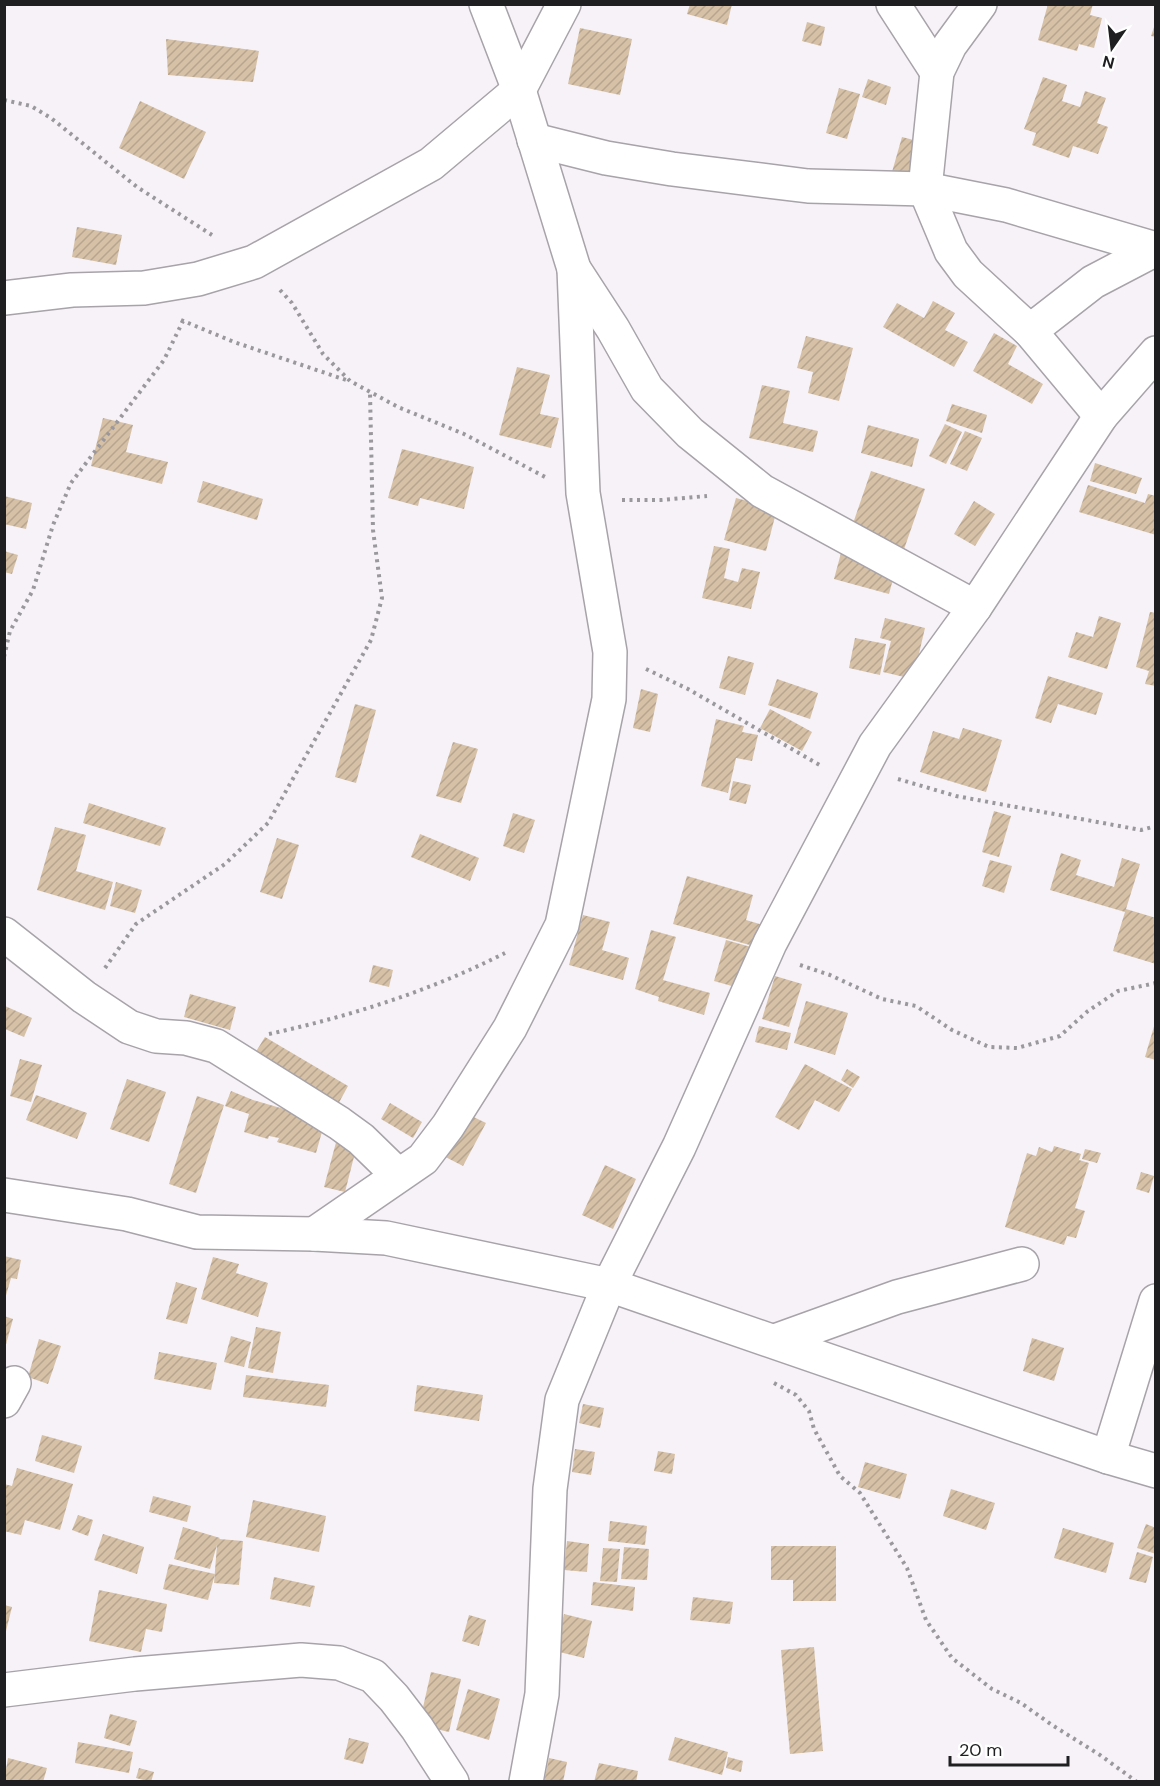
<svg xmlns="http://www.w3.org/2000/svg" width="1160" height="1786" viewBox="0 0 1160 1786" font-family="'DM Sans',sans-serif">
	<defs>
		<pattern id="building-hatch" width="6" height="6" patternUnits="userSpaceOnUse" patternTransform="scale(1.5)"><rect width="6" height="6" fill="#d6c1a6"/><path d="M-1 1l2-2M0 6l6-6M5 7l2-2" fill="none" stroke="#b7a58f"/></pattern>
	</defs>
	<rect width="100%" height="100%" fill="#f6f2f8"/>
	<!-- building -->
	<g fill="url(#building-hatch)">
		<polygon points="690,4 732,4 727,25 687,14"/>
		<polygon points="1048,4 1093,4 1090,15 1102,18 1094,48 1079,44 1077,51 1038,40"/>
		<polygon points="1156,21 1156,37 1151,36"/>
		<polygon points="807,22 825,27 821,46 802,41"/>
		<polygon points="580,28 632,39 620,95 568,84"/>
		<polygon points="166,39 259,51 253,82 168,75"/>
		<polygon points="1043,77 1067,85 1062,101 1080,107 1085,91 1106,98 1097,123 1108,127 1098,154 1073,146 1069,158 1032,145 1036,133 1024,129"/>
		<polygon points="868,79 891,87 886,105 862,97"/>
		<polygon points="839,88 860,94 847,139 826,133"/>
		<polygon points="140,101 206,132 184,179 119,148"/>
		<polygon points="902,137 925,143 916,178 892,172"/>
		<polygon points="77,227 122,235 116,265 72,257"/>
		<polygon points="933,301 955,313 945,330 968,342 954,367 883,327 897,303 924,318"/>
		<polygon points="994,333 1017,346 1008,364 1043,384 1032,404 973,371"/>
		<polygon points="806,336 853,348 839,401 808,393 813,372 797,368"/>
		<polygon points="517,367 550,375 540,414 559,418 551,448 499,435"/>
		<polygon points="762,385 790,391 783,423 818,431 813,452 749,438"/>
		<polygon points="952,404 987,415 982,433 946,421"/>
		<polygon points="103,418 133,425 126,452 168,462 162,484 91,466"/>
		<polygon points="945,424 962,432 946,464 929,456"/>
		<polygon points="868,425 919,439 912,467 861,453"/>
		<polygon points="965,431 982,438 967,471 950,464"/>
		<polygon points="402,449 474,467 464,509 420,498 418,506 388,498"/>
		<polygon points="1095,463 1142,478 1136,494 1090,481"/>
		<polygon points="871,471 925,489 902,555 848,538"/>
		<polygon points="203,481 263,499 257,520 197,502"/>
		<polygon points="1088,485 1145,503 1148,494 1156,496 1156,535 1079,512"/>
		<polygon points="4,496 32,503 26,529 4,524"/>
		<polygon points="736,498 777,509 766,551 724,540"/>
		<polygon points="974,501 995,514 975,546 954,534"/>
		<polygon points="714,546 730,549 724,578 738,582 742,568 760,572 751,609 702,598"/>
		<polygon points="4,551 18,555 12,574 4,572"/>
		<polygon points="841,553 896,568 889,594 834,579"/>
		<polygon points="1150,612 1156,613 1156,686 1145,684 1149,671 1136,667"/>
		<polygon points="1099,616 1121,623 1107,669 1068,657 1076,632 1093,637"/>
		<polygon points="885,618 925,628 913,679 883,672 891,641 880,638"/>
		<polygon points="855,638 886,644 880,675 849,668"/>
		<polygon points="728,656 754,663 745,695 719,688"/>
		<polygon points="1048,676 1103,693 1096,715 1058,704 1051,723 1035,718"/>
		<polygon points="777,679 818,693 810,719 768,705"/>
		<polygon points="641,689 658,694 650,732 633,728"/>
		<polygon points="355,704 376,710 356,783 335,777"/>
		<polygon points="770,709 812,732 802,751 760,728"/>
		<polygon points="716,719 744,726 742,732 758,735 752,761 736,758 728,793 701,786"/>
		<polygon points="963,728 1002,740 986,792 920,772 933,731 959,739"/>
		<polygon points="453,742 478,749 461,803 436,796"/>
		<polygon points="733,781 751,785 746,804 729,800"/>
		<polygon points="89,803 166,828 160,846 83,823"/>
		<polygon points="994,811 1011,816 999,857 982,852"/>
		<polygon points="513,813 535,820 524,853 503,846"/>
		<polygon points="55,827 86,835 76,871 113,882 105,910 37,890"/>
		<polygon points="420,834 479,858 470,881 411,857"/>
		<polygon points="277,838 299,845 282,899 260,892"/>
		<polygon points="1061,853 1081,860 1076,875 1114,887 1122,858 1140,864 1126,909 1156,918 1156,964 1113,951 1125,912 1050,890"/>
		<polygon points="990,860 1012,866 1004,893 982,886"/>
		<polygon points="687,876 753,895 746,920 763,925 757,947 673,924"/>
		<polygon points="116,882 142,890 135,913 110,906"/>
		<polygon points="583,915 610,922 602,950 629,958 623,980 569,965"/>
		<polygon points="651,930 676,937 663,980 710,993 704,1015 658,1001 659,997 635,989"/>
		<polygon points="726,940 758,949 746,990 714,981"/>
		<polygon points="373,965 393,970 389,987 369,982"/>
		<polygon points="775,976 802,984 789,1027 762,1019"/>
		<polygon points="190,994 236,1007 230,1030 184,1017"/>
		<polygon points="806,1001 848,1013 835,1055 794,1043"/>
		<polygon points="5,1006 32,1018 24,1037 5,1029"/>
		<polygon points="1155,1023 1156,1023 1156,1060 1145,1057"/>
		<polygon points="759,1026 791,1033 787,1050 755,1042"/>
		<polygon points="265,1037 348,1086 336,1108 252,1058"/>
		<polygon points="20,1059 42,1065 31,1102 10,1096"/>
		<polygon points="805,1064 852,1089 839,1112 815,1100 799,1130 775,1117"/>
		<polygon points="847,1069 860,1077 853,1088 841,1080"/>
		<polygon points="127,1079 166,1092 149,1142 110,1129"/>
		<polygon points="231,1091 253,1100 325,1121 316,1153 277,1142 279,1138 269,1136 268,1139 244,1132 249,1114 225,1106"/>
		<polygon points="36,1095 87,1113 77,1139 26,1120"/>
		<polygon points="197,1096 224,1105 196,1193 169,1184"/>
		<polygon points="390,1103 422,1122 413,1138 381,1119"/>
		<polygon points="455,1108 486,1123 463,1166 432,1150"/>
		<polygon points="338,1135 358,1141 345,1192 324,1187"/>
		<polygon points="1054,1146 1081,1154 1079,1160 1089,1163 1075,1208 1085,1211 1076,1238 1067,1236 1064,1245 1005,1227 1027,1153 1036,1156 1039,1147 1052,1152"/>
		<polygon points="1085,1149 1101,1153 1097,1163 1082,1159"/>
		<polygon points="605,1165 636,1179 613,1229 582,1215"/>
		<polygon points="1141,1172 1154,1176 1149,1193 1136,1189"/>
		<polygon points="4,1256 21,1260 17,1279 11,1278 5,1299"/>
		<polygon points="213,1257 239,1264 236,1273 268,1283 258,1317 201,1299"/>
		<polygon points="176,1282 197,1288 187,1324 166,1319"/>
		<polygon points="4,1316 13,1319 5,1348 4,1348"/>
		<polygon points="256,1327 281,1332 273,1373 248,1368"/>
		<polygon points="231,1336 251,1342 244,1367 224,1362"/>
		<polygon points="1032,1338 1064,1348 1054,1381 1023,1371"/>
		<polygon points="39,1339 61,1346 48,1384 28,1377"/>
		<polygon points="159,1352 217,1363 211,1390 154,1379"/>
		<polygon points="246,1375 329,1385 326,1407 243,1397"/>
		<polygon points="417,1385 483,1395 479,1421 414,1411"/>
		<polygon points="583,1404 604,1408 600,1428 579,1423"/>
		<polygon points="42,1435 82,1446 74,1473 35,1461"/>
		<polygon points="575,1449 595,1452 591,1475 572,1472"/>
		<polygon points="658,1451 675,1454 672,1474 654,1471"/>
		<polygon points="865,1462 907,1474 900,1499 858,1487"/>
		<polygon points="17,1468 73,1484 60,1530 25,1520 21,1535 4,1531 4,1484 12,1486"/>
		<polygon points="951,1489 995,1503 986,1530 943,1516"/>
		<polygon points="153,1496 191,1506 187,1522 149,1512"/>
		<polygon points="253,1500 326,1516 319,1552 246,1537"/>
		<polygon points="78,1515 93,1520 88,1536 72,1530"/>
		<polygon points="610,1521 647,1526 645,1545 608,1541"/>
		<polygon points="1146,1524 1156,1528 1156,1554 1137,1548"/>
		<polygon points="183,1527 220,1538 219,1539 243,1541 239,1585 214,1583 217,1545 210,1569 174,1559"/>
		<polygon points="1063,1528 1114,1543 1106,1573 1054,1558"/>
		<polygon points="103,1534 144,1547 137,1574 94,1560"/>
		<polygon points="567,1541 589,1544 587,1572 564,1570"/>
		<polygon points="771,1546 836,1546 836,1601 793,1601 793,1580 771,1580"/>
		<polygon points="624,1547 649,1549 647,1580 621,1579"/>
		<polygon points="603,1548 620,1549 617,1582 600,1581"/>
		<polygon points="1137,1552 1153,1557 1146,1583 1129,1579"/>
		<polygon points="169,1564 215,1574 208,1600 163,1589"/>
		<polygon points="274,1577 315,1586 310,1607 270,1599"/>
		<polygon points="593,1582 635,1587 633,1611 591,1605"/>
		<polygon points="99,1590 167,1604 162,1632 146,1629 141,1652 89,1641"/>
		<polygon points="693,1597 733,1602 730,1624 690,1620"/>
		<polygon points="4,1605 12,1607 5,1635 4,1635"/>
		<polygon points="564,1614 592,1621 584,1658 555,1651"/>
		<polygon points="469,1615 486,1620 479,1646 462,1641"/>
		<polygon points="814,1647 823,1751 790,1754 781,1650"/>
		<polygon points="431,1672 461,1679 449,1732 419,1725"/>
		<polygon points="468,1689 500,1699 489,1740 456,1730"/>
		<polygon points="110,1714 137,1721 130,1746 104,1738"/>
		<polygon points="675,1737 728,1752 722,1775 668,1760"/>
		<polygon points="349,1738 369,1743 363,1764 344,1759"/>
		<polygon points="78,1742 133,1752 129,1773 75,1763"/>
		<polygon points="728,1757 743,1761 741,1772 726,1768"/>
		<polygon points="8,1758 47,1768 43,1782 4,1780"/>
		<polygon points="549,1758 567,1762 563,1782 544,1782"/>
		<polygon points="599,1763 638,1771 636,1782 594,1782"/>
		<polygon points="139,1768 154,1772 151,1782 136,1778"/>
	</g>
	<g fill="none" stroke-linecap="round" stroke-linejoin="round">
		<defs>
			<g id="minor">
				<polyline points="486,4 519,90 574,269 613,329 647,389 690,433 762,491 975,607"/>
				<polyline points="893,4 937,72"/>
				<polyline points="980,4 950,45 937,72 925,189 951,251 968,274 1030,331 1101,416"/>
				<polyline points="534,140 606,158 672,169 808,186 925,189 1006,205 1156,249"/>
				<polyline points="4,298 72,290 144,288 198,279 254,262 431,164 519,90 564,4"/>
				<polyline points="1030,331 1093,282 1156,249"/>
				<polyline points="4,934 84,997 129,1027 156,1036 186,1038 216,1046 339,1123 361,1139 398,1175"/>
				<polyline points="4,1195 127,1214 197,1232 314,1234 386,1238 609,1285 1108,1457 1156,1471"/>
				<polyline points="314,1234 423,1159 448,1126 510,1028 562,925 609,699 610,652 583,493 574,269"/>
				<polyline points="775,1341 897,1297 1022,1264"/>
				<polyline points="4,1401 14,1383"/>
				<polyline points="1108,1457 1156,1301"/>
				<polyline points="4,1690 135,1674 301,1660 339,1663 373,1676 394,1698 417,1728 452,1782"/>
				<polyline points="526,1782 542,1694 550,1489 562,1400 609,1285 679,1147 770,943 875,745 975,607 1101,416 1156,353"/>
			</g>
		</defs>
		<!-- minor casing -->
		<use href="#minor" stroke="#a7a3a9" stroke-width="36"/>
		<!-- path -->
		<g stroke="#9b989d" stroke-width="4" stroke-dasharray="3 4.5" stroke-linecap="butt">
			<polyline points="4,100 31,106 51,118 137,187 212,235"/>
			<polyline points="280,290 292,303 323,354 350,381 398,407 464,434 547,478"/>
			<polyline points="181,320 234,342 349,381"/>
			<polyline points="622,500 661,500 707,496"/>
			<polyline points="4,657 10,631 33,590 53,525 71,483 164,360 183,321"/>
			<polyline points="646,669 688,689 823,767"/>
			<polyline points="898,779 956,796 1141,830 1156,826"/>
			<polyline points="800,965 830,975 882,999 916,1006 952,1030 989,1047 1017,1048 1060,1036 1088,1011 1118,991 1156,983"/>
			<polyline points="105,968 136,924 225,864 268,823 371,640 382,598 373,530 370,393"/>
			<path d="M 269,1034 C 351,1016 430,991 505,953"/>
			<polyline points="774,1383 796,1395 809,1411 814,1429 840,1476 860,1493 907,1568 926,1620 952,1658 992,1689 1021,1703 1052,1725 1100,1755 1137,1782"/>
		</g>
		<!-- minor -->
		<use href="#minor" stroke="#fff" stroke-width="33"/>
	</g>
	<!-- border -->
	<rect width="1160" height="1786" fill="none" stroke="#1f1e20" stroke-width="12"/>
	<!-- north arrow -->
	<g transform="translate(1112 48) rotate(194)" stroke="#ffffff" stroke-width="4.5" paint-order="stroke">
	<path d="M0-4.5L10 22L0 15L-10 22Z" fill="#1f1e20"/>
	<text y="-9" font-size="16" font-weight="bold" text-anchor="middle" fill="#1f1e20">N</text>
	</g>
	<!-- scale -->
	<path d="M950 1756v9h118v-9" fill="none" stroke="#1f1e20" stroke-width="3"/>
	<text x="959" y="1756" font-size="18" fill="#1f1e20" stroke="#ffffff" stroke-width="4.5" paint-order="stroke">20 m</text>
</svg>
